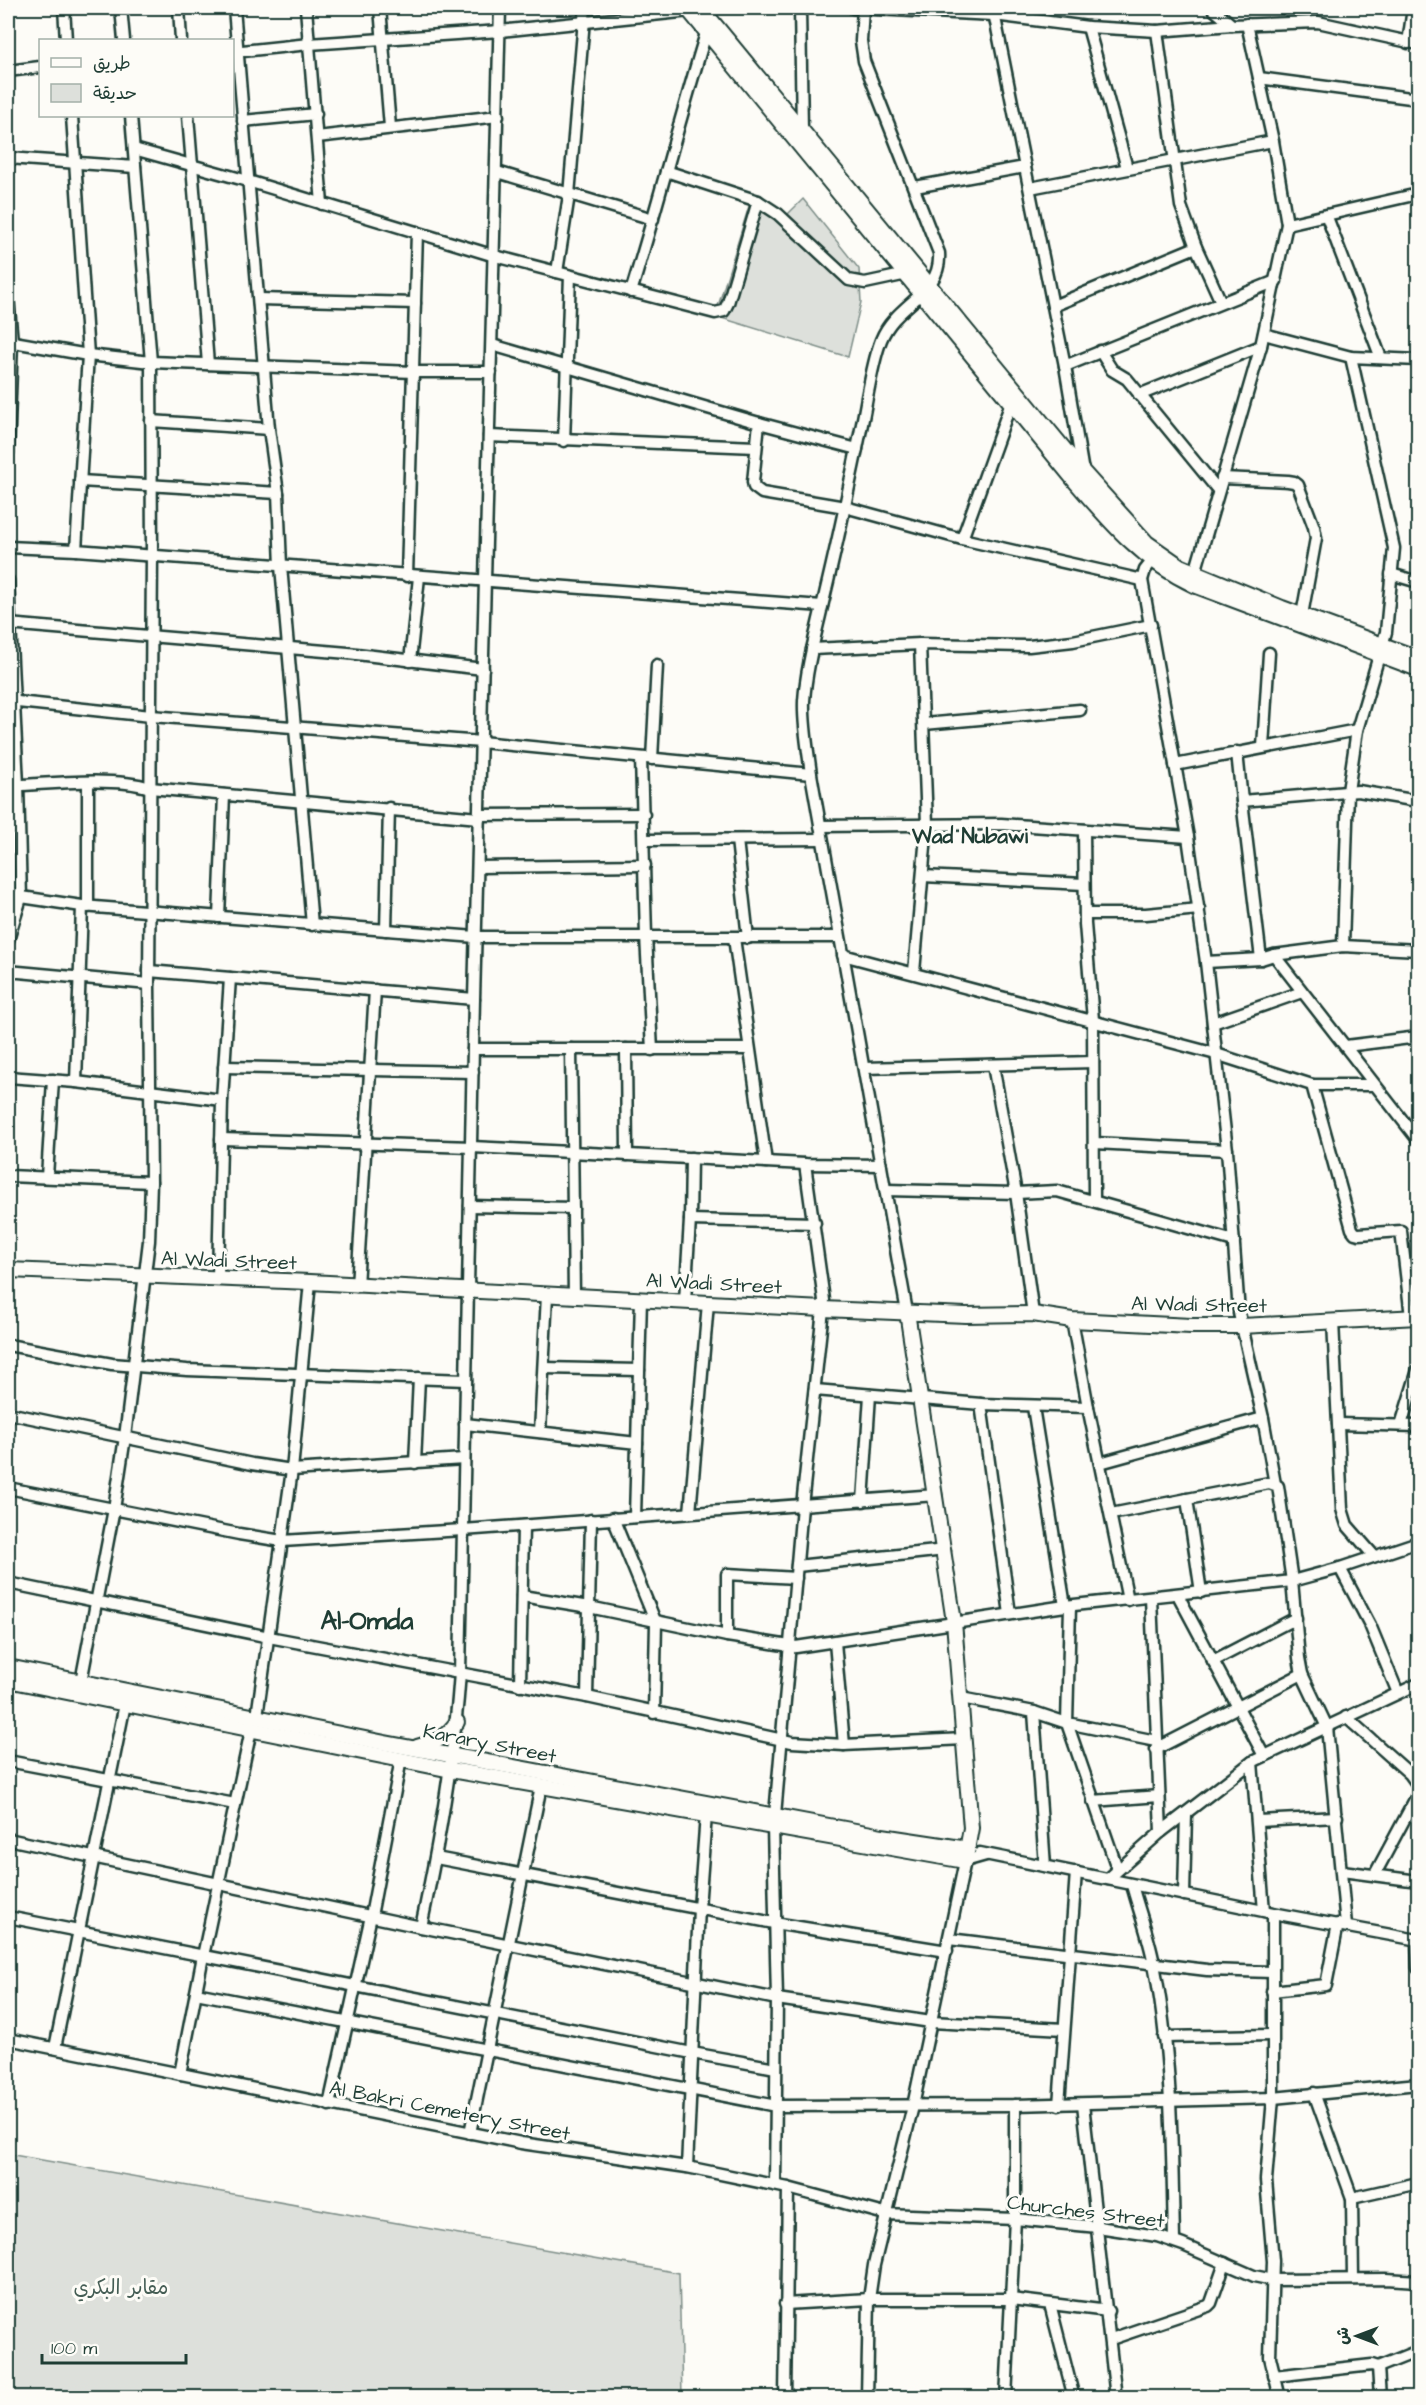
<svg xmlns="http://www.w3.org/2000/svg" width="1426" height="2405" viewBox="0 0 1426 2405" font-family="'Architects Daughter','Playpen Sans Arabic',sans-serif">
	<rect width="100%" height="100%" fill="#fdfcf7"/>
	<filter id="ink" filterUnits="userSpaceOnUse"><feTurbulence type="fractalNoise" baseFrequency=".0167" numOctaves="2"/><feDisplacementMap in="SourceGraphic" scale="12" xChannelSelector="R" yChannelSelector="G"/><feConvolveMatrix kernelMatrix="1 2 1 2 8 2 1 2 1" color-interpolation-filters="sRGB"/></filter>
	<g filter="url(#ink)">
		<!-- green -->
		<g fill="#dde0db" stroke="#7e8e88" stroke-width="1.5">
			<polygon points="803,199 859,269 861,302 848,357 715,316 749,206 788,214"/>
			<polygon points="8,2154 679,2273 682,2397 8,2397"/>
		</g>
		<g fill="none" stroke-linecap="round" stroke-linejoin="round">
			<defs>
				<g id="minor">
					<polyline points="64,8 66,40"/>
					<polyline points="121,8 124,40"/>
					<polyline points="179,8 181,40"/>
					<polyline points="234,8 269,429 278,493 281,566 312,925"/>
					<polyline points="306,8 322,204"/>
					<polyline points="380,8 390,127"/>
					<polyline points="800,8 802,130"/>
					<polyline points="853,8 994,15 1088,27 1157,31 1232,25 1318,22 1418,44"/>
					<path d="M 863,8 L 861,41 L 864,61 L 939,253 C 942,295 896,302 881,340 C 874,358 871,378 867,397 C 862,426 856,454 850,482 C 841,526 831,569 821,611 C 814,641 806,671 804,701 C 803,725 808,750 811,774 L 907,1312"/>
					<polyline points="993,8 1065,366 1083,472"/>
					<polyline points="1212,8 1232,25"/>
					<polyline points="1088,27 1127,168"/>
					<polyline points="1157,31 1181,206 1196,247 1221,302"/>
					<polyline points="1408,43 1413,8"/>
					<polyline points="233,52 309,44 500,31 690,11"/>
					<polyline points="8,71 40,67"/>
					<polyline points="1259,78 1418,99"/>
					<polyline points="72,116 88,355 76,550 822,606"/>
					<polyline points="188,116 208,364"/>
					<polyline points="243,121 316,114"/>
					<polyline points="317,137 498,116"/>
					<polyline points="134,149 248,181 495,256 715,313 724,311 728,303 758,201"/>
					<polyline points="8,158 135,167"/>
					<polyline points="666,171 758,201 778,214 849,280 865,283 907,274"/>
					<polyline points="497,172 653,219"/>
					<polyline points="915,187 1025,167"/>
					<polyline points="1030,188 1273,141"/>
					<polyline points="1327,217 1381,358"/>
					<polyline points="1287,224 1418,194"/>
					<polyline points="557,272 569,195 585,8"/>
					<path d="M 631,292 C 658,205 680,117 707,30"/>
					<polyline points="8,296 12,342 8,453"/>
					<polyline points="259,299 415,303"/>
					<polyline points="1053,306 1196,247"/>
					<polyline points="1264,334 1351,357 1418,360"/>
					<polyline points="8,341 88,355 151,362 414,372 491,372"/>
					<polyline points="492,345 759,423 857,449"/>
					<polyline points="1100,351 1112,370 1127,379 1218,490"/>
					<polyline points="1065,366 1276,281"/>
					<polyline points="1139,395 1261,346"/>
					<polyline points="151,421 269,429"/>
					<polyline points="759,423 753,482 754,487 762,493 845,507 962,539 1142,580"/>
					<polyline points="489,436 756,447"/>
					<polyline points="564,441 570,276"/>
					<polyline points="1222,478 1288,481 1294,482 1298,485 1314,527 1316,538 1302,615"/>
					<polyline points="80,481 278,493"/>
					<polyline points="962,539 1011,403"/>
					<polyline points="8,547 76,550"/>
					<polyline points="1157,555 1145,570 1142,580 1188,837 1206,962 1227,1150 1239,1313 1263,1418 1275,1484"/>
					<polyline points="1195,573 1261,346 1287,224 1273,141 1247,24"/>
					<polyline points="1391,574 1418,582"/>
					<polyline points="407,576 417,232"/>
					<polyline points="8,580 18,785 21,898 8,940"/>
					<polyline points="8,624 348,653 483,669"/>
					<polyline points="812,649 920,644 1029,646 1073,641 1151,625"/>
					<polyline points="410,661 419,577"/>
					<polyline points="8,701 151,716 481,742 811,774"/>
					<polyline points="924,724 1080,710"/>
					<polyline points="1263,747 1269,653"/>
					<polyline points="1237,752 1242,801"/>
					<polyline points="641,758 646,936 652,1050"/>
					<polyline points="652,759 657,665"/>
					<polyline points="1175,765 1357,730"/>
					<polyline points="88,782 88,907"/>
					<path d="M 8,786 C 46,784 115,776 150,788 L 479,818"/>
					<polyline points="479,815 644,814"/>
					<polyline points="820,826 1001,824 1188,837"/>
					<polyline points="1084,830 1085,924 1093,1020 1094,1200"/>
					<polyline points="645,840 822,839"/>
					<polyline points="737,840 748,938"/>
					<polyline points="478,867 645,865"/>
					<polyline points="923,876 1084,884"/>
					<polyline points="8,895 82,906 476,937 839,937"/>
					<polyline points="1085,914 1146,914 1199,909"/>
					<polyline points="219,917 224,795"/>
					<polyline points="386,930 389,808"/>
					<polyline points="734,938 766,1162"/>
					<polyline points="1343,946 1348,791 1357,730 1386,632 1394,548 1351,357"/>
					<polyline points="843,955 1216,1054 1312,1085 1352,1229 1355,1233 1359,1234 1401,1231 1411,1317"/>
					<polyline points="1274,955 1343,946 1418,950"/>
					<polyline points="1261,959 1242,801 1358,791 1418,801"/>
					<polyline points="1206,962 1261,959 1274,955 1418,1140"/>
					<polyline points="8,971 149,984"/>
					<polyline points="149,971 474,999"/>
					<polyline points="914,972 927,824 920,644"/>
					<polyline points="1213,1023 1302,992"/>
					<polyline points="1346,1046 1418,1037"/>
					<polyline points="473,1049 749,1049"/>
					<polyline points="571,1049 574,1297"/>
					<polyline points="626,1049 627,1155"/>
					<polyline points="993,1065 1016,1193 1033,1314"/>
					<polyline points="224,1067 473,1072"/>
					<polyline points="864,1068 1093,1062"/>
					<polyline points="8,1077 76,1082 222,1100 218,1278"/>
					<polyline points="76,1082 82,906"/>
					<polyline points="1312,1085 1374,1085"/>
					<polyline points="222,1100 230,978"/>
					<polyline points="221,1139 472,1147 805,1164 881,1165"/>
					<polyline points="1095,1143 1227,1150"/>
					<polyline points="8,1176 151,1182"/>
					<polyline points="47,1177 53,1080"/>
					<polyline points="886,1190 1016,1193 1057,1191 1234,1241"/>
					<polyline points="470,1206 573,1208"/>
					<polyline points="690,1220 815,1223"/>
					<polyline points="357,1286 375,990"/>
					<polyline points="685,1301 690,1220 691,1158"/>
					<polyline points="1072,1320 1088,1407 1128,1600"/>
					<polyline points="1333,1321 1342,1509 1347,1525 1374,1556"/>
					<polyline points="8,1345 112,1364 187,1370 466,1380"/>
					<polyline points="544,1368 639,1370"/>
					<polyline points="815,1390 981,1404 1088,1407"/>
					<polyline points="981,1404 1010,1614"/>
					<polyline points="1033,1407 1065,1606"/>
					<polyline points="8,1413 252,1464 292,1470 464,1459"/>
					<polyline points="465,1424 637,1443"/>
					<polyline points="1338,1424 1418,1426"/>
					<polyline points="1401,1425 1418,1370"/>
					<polyline points="540,1432 547,1295"/>
					<polyline points="415,1463 419,1378"/>
					<polyline points="1100,1463 1263,1418"/>
					<polyline points="8,1488 239,1534 282,1541 463,1530 936,1495"/>
					<polyline points="1187,1499 1201,1592"/>
					<polyline points="863,1501 870,1395"/>
					<polyline points="690,1513 708,1303"/>
					<polyline points="1111,1514 1269,1483 1278,1486 1292,1581 1299,1658 1302,1674 1327,1727 1346,1925"/>
					<polyline points="635,1517 641,1299"/>
					<polyline points="613,1518 656,1623 654,1713"/>
					<polyline points="797,1566 945,1550"/>
					<polyline points="1340,1568 1370,1625 1398,1693"/>
					<polyline points="8,1583 269,1637 587,1697 792,1742 844,1745 964,1739"/>
					<polyline points="1178,1595 1264,1756"/>
					<polyline points="522,1596 589,1607 727,1636 796,1647 1065,1606 1292,1581 1340,1568 1418,1542"/>
					<polyline points="1151,1598 1161,1832"/>
					<polyline points="1070,1606 1067,1723 1117,1868"/>
					<polyline points="727,1636 727,1574 796,1578"/>
					<polyline points="835,1642 844,1745"/>
					<polyline points="1213,1661 1296,1618"/>
					<polyline points="520,1685 523,1526"/>
					<polyline points="80,1687 114,1509 125,1437 149,1241 151,1182 149,984 152,554 151,362 131,116"/>
					<polyline points="587,1697 591,1520"/>
					<polyline points="961,1698 1034,1712 1067,1723 1156,1741"/>
					<polyline points="1034,1712 1045,1866"/>
					<polyline points="257,1716 292,1470 310,1282"/>
					<polyline points="1346,1717 1410,1774 1418,1785"/>
					<polyline points="1156,1749 1302,1674"/>
					<polyline points="8,1761 235,1804"/>
					<polyline points="1252,1762 1264,1911"/>
					<polyline points="1093,1801 1159,1796"/>
					<polyline points="775,1815 802,1506 824,1300 805,1164"/>
					<polyline points="1258,1821 1337,1817"/>
					<polyline points="773,1827 777,1999 775,2185"/>
					<polyline points="8,1839 421,1927 777,1999 931,2022 1064,2029"/>
					<polyline points="980,1853 1273,1913 1418,1940"/>
					<polyline points="436,1858 774,1923 947,1951"/>
					<polyline points="1342,1871 1418,1881"/>
					<polyline points="1375,1874 1418,1794"/>
					<polyline points="1108,1879 1161,1832 1252,1762 1418,1684"/>
					<path d="M 1132,1885 C 1139,1911 1149,1937 1154,1964 C 1172,2054 1172,2148 1174,2241"/>
					<polyline points="1184,1895 1186,1814"/>
					<polyline points="1273,1913 1273,2098 1266,2180 1273,2261 1270,2357 1280,2398"/>
					<polyline points="8,1917 692,2053 776,2068"/>
					<path d="M 421,1927 C 439,1843 454,1759 460,1673 L 474,999 L 500,8"/>
					<polyline points="949,1939 1207,1970 1272,1972"/>
					<polyline points="1417,1939 1418,1968"/>
					<polyline points="1272,1991 1326,1985 1338,1924"/>
					<polyline points="196,1993 776,2106 1015,2105 1273,2098 1418,2084"/>
					<polyline points="1164,2037 1272,2035"/>
					<polyline points="8,2039 521,2143 687,2167 788,2188 885,2214 1015,2219 1098,2227 1157,2236 1183,2245 1254,2276 1273,2280 1386,2279 1418,2281"/>
					<polyline points="55,2048 125,1704"/>
					<polyline points="180,2074 203,1956 251,1730"/>
					<polyline points="1314,2093 1352,2198 1353,2279"/>
					<polyline points="1083,2104 1116,2398"/>
					<polyline points="329,2105 371,1916 401,1759"/>
					<polyline points="1059,2105 1076,1872"/>
					<polyline points="470,2133 541,1786"/>
					<polyline points="687,2167 699,1908 706,1815"/>
					<polyline points="1352,2198 1418,2183"/>
					<polyline points="785,2304 869,2299 1011,2299 1108,2311"/>
					<polyline points="1050,2304 1074,2398"/>
					<polyline points="1111,2339 1208,2306 1211,2303 1225,2263"/>
					<polyline points="1378,2367 1380,2398"/>
					<polyline points="1274,2376 1372,2365 1378,2367 1418,2351"/>
					<polyline points="785,2398 788,2188"/>
					<polyline points="867,2398 869,2299 874,2265 913,2106 965,1861 986,1855"/>
					<polyline points="1006,2398 1015,2219 1015,2105"/>
				</g>
				<g id="major">
					<path d="M 687,8 L 1075,481 C 1110,522 1144,562 1194,585 L 1418,669"/>
					<polyline points="701,8 1083,472 1147,543 1180,566 1282,608 1418,658"/>
					<polyline points="8,1270 310,1282 823,1309 966,1315 1033,1314 1072,1320 1191,1326 1242,1326 1418,1317"/>
					<polyline points="8,1667 385,1743 882,1836 968,1849"/>
					<polyline points="8,1680 451,1770 965,1861 971,1828 954,1622 907,1312"/>
					<path d="M 417,1747 C 436,1742 446,1738 457,1722"/>
				</g>
			</defs>
			<!-- minor casing -->
			<use href="#minor" stroke="#1f3d34" stroke-width="15"/>
			<!-- major casing -->
			<use href="#major" stroke="#1f3d34" stroke-width="18"/>
			<!-- minor -->
			<use href="#minor" stroke="#fdfcf7" stroke-width="10"/>
			<!-- major -->
			<use href="#major" stroke="#fdfcf7" stroke-width="14"/>
		</g>
	</g>
	<g text-anchor="middle" stroke-width="6" stroke-linejoin="round" paint-order="stroke">
		<!-- street labels -->
		<g font-size="20" fill="#1f3d34" stroke="#fdfcf7">
			<text transform="translate(229 1260) rotate(2)" y="7">Al Wadi Street</text>
			<text transform="translate(714 1283) rotate(3)" y="7">Al Wadi Street</text>
			<text transform="translate(1199 1304) rotate(1)" y="7">Al Wadi Street</text>
			<text transform="translate(490 1743) rotate(11)" y="7">Karary Street</text>
			<text transform="translate(450 2110) rotate(11)" y="7">Al Bakri Cemetery Street</text>
			<text transform="translate(1086 2211) rotate(7)" y="7">Churches Street</text>
		</g>
		<!-- park labels -->
		<g font-size="20" fill="#455e55" stroke="#fdfcf7">
			<text x="121" y="2294">مقابر البكري</text>
		</g>
		<!-- neighbourhood labels -->
		<g font-size="21" font-weight="bold" fill="#1f3d34" stroke="#fdfcf7">
			<text x="970" y="843">Wad Nubawi</text>
		</g>
		<!-- district labels -->
		<g font-size="26" font-weight="bold" fill="#1f3d34" stroke="#fdfcf7">
			<text x="367" y="1629">Al-Omda</text>
		</g>
	</g>
	<!-- margin -->
	<rect width="1426" height="2405" fill="none" stroke="#fdfcf7" stroke-width="30"/>
	<rect x="15" y="15" width="1396" height="2375" fill="none" stroke="#1f3d34" stroke-width="2" filter="url(#ink)"/>
	<!-- legend -->
	<rect x="39" y="39" width="195" height="78" fill="#fdfcf7" stroke="#a4b0a9" stroke-width="1.5"/>
	<rect x="51" y="58" width="30" height="9" fill="#fdfcf7" stroke="#a4b0a9" stroke-width="1.5"/>
	<text x="93" y="69" font-size="18" fill="#1f3d34">طريق</text>
	<rect x="51" y="84" width="30" height="18" fill="#dde0db" stroke="#a4b0a9" stroke-width="1.5"/>
	<text x="93" y="99" font-size="18" fill="#1f3d34">حديقة</text>
	<!-- north arrow -->
	<g transform="translate(1357 2336) rotate(270)" stroke="#fdfcf7" stroke-width="4.5" paint-order="stroke">
	<path d="M0-4.5L10 22L0 15L-10 22Z" fill="#1f3d34"/>
	<text y="-9" font-size="16" font-weight="bold" text-anchor="middle" fill="#1f3d34">ش</text>
	</g>
	<!-- scale -->
	<path d="M42 2354v9h144v-9" fill="none" stroke="#1f3d34" stroke-width="3"/>
	<text x="51" y="2354" font-size="18" fill="#1f3d34" stroke="#fdfcf7" stroke-width="4.5" paint-order="stroke">100 m</text>
</svg>
